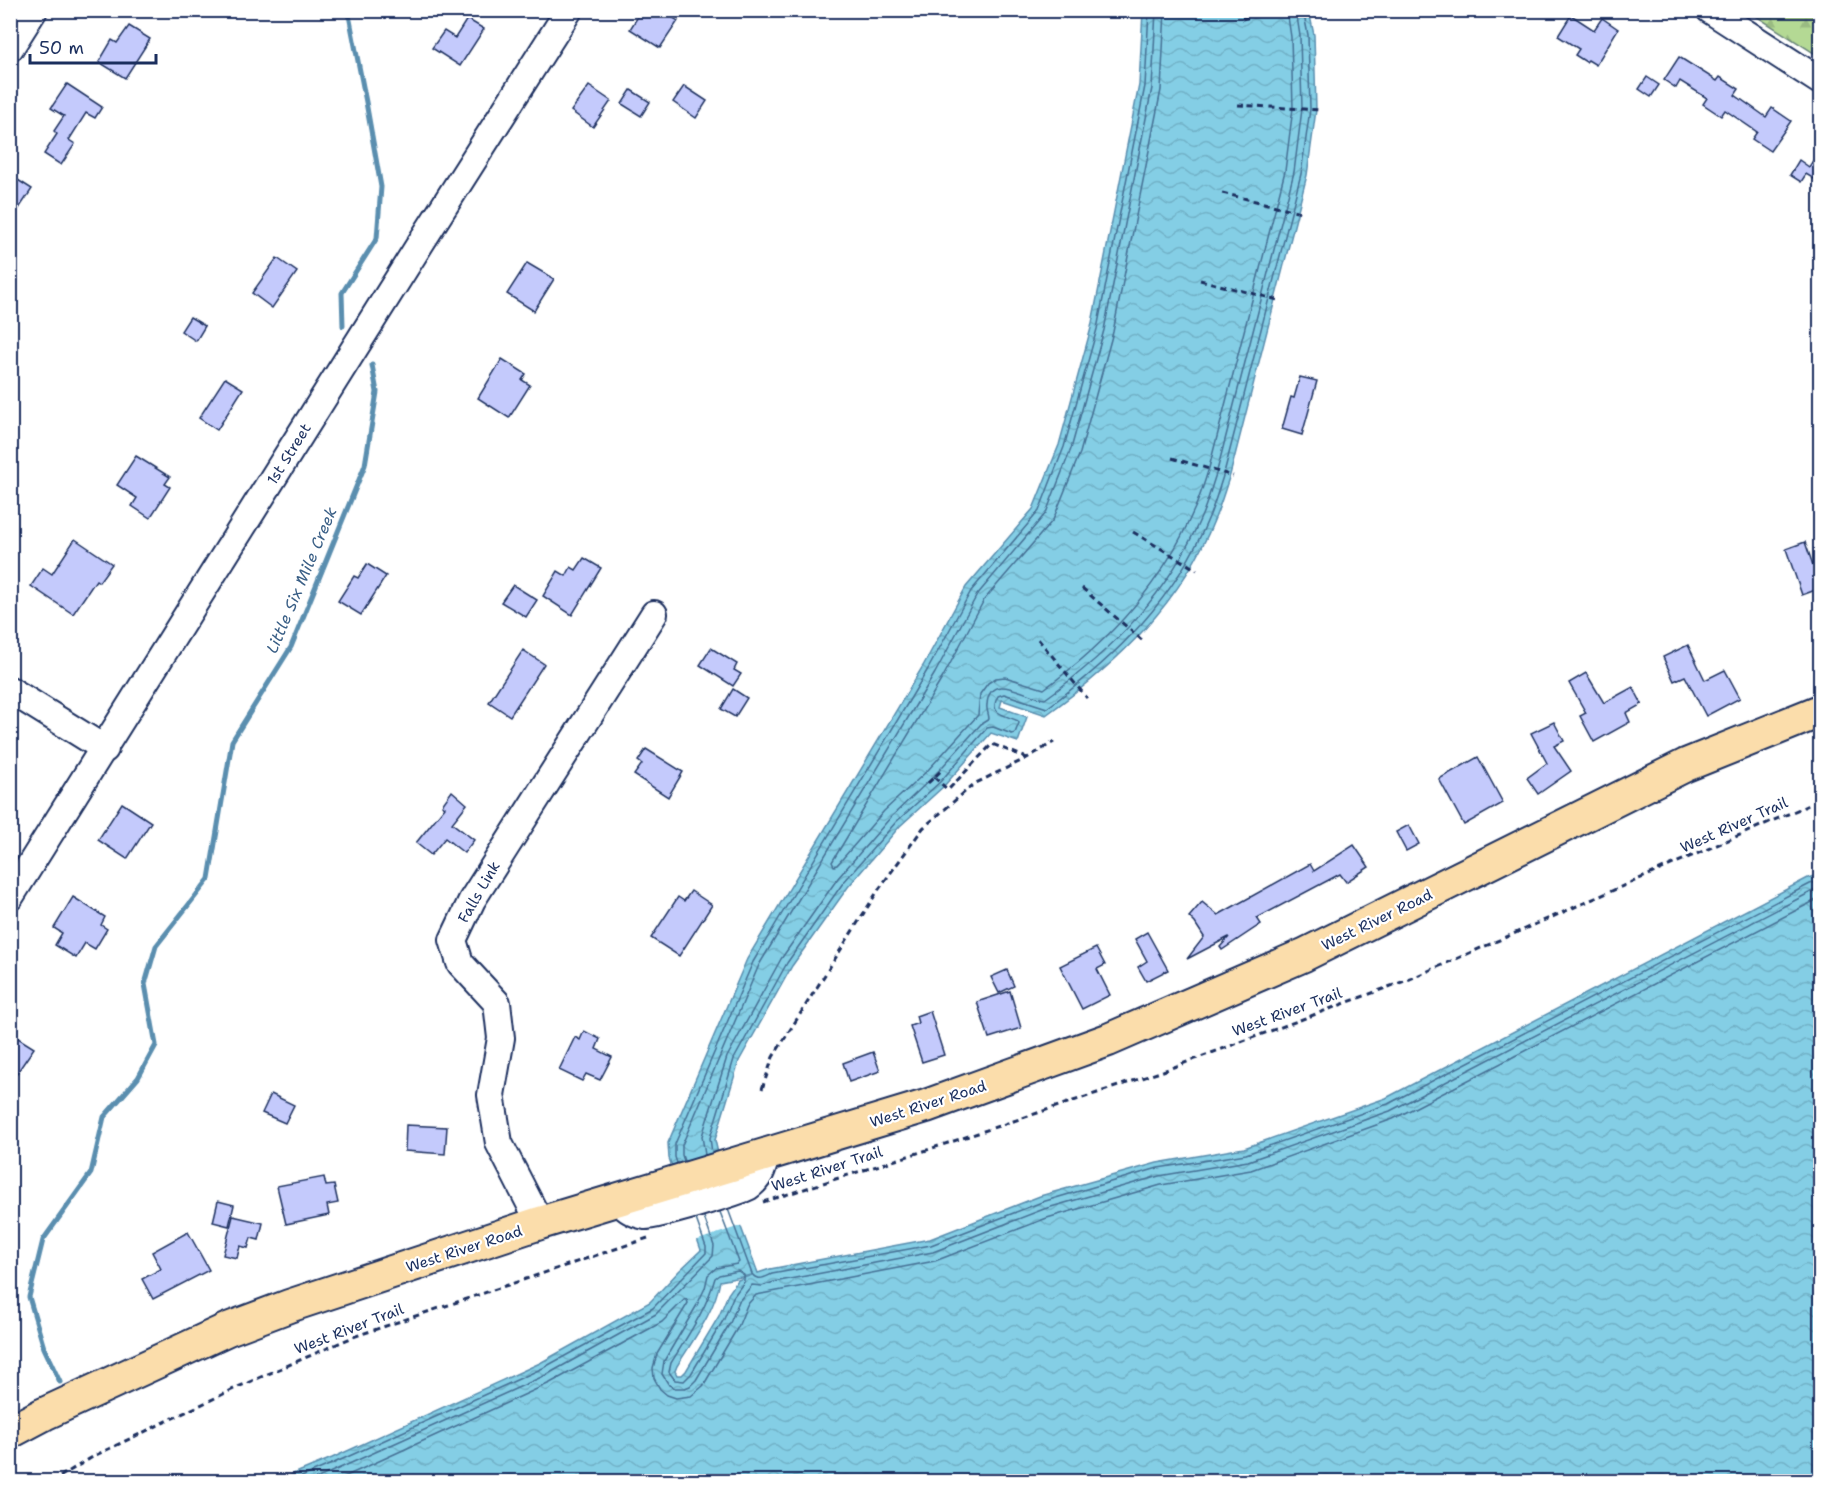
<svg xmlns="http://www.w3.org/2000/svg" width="1831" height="1492" viewBox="0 0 1831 1492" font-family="'Shantell Sans',sans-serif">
	<defs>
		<pattern id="forest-firs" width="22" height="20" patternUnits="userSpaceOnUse" patternTransform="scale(1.5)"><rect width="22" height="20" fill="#b4d994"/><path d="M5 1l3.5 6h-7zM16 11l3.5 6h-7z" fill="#9abb82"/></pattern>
		<pattern id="water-waves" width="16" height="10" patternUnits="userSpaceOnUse" patternTransform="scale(1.5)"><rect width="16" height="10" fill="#84cee5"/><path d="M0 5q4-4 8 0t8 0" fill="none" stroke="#71b1c7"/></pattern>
	</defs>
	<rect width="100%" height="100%" fill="#fff"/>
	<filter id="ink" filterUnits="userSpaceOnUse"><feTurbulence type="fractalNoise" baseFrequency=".0167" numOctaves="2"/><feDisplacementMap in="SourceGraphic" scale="12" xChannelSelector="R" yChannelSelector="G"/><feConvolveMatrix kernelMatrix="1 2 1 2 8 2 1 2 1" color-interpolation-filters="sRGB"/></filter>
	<g filter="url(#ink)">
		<!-- forest -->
		<polygon fill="url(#forest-firs)" stroke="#688479" stroke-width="1.5" points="1748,11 1820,11 1820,57"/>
		<!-- water -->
		<path fill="url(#water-waves)" stroke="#5a8eaf" stroke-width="1.5" fill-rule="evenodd" d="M 1143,11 L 1309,11 L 1314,35 L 1316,110 L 1307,175 L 1230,475 C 1225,489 1221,504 1215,518 C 1182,602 1118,663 1046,715 L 1002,700 L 1000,707 L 1027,717 L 1018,742 L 991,733 L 944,786 L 900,826 L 848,887 L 792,966 L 739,1061 L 715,1140 L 725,1184 L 758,1273 L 770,1269 L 930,1239 L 1040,1196 L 1157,1163 L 1244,1148 L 1386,1098 L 1808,878 L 1820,874 L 1820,1481 L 274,1482 L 332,1458 L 540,1363 L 650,1302 L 679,1271 L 701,1250 L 669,1158 L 668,1143 L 747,959 L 923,666 L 966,587 L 1033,509 L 1059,445 L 1091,328 L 1139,85 ZM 752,1275 L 738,1280 L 728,1294 L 719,1316 L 686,1371 L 682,1375 L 677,1375 L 675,1371 L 677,1366 C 693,1340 715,1311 720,1281 Z"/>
		<!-- pier -->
		<polygon fill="#fff" points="670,1171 727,1183 743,1225 695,1241"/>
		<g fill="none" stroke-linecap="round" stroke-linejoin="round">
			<!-- shore -->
			<g stroke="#456f94" stroke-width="1.5">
				<path d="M 1165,10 L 1161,90 L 1113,332 L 1080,453 L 1053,520 L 984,600 L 943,677 L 832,862 L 834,866 L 837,865 L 884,811 L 928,770 L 978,715 L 980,694 L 988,683 L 996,678 L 1005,677 L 1044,689 C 1109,642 1161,586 1193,512 C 1200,498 1204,483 1209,468 L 1285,171 L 1293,108 L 1291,37 L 1287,10"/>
				<path d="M 712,1153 L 710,1138 L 734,1059 L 787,963 L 843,883 L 896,822 L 940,782 L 987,728 L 993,727 L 1012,734 L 1015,733 L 1019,723 L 1018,721 C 1004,714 988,715 998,696 L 1004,694 L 1047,708 C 1116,657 1176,598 1209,517 C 1215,503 1219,488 1224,473 L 1301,174 L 1310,109 L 1308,35 L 1303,10"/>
				<path d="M 705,1155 L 702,1136 L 727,1057 L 781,959 L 838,878 L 891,817 L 934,776 L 981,724 L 989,719 C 989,714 986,710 987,705 C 989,669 1028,698 1045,699 C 1113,650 1169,593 1202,515 C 1208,501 1212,485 1217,471 L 1294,172 L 1302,109 L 1300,36 L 1296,10"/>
				<polyline points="684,1161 682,1155 682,1145 759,965 935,673 977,595 1046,513 1071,449 1104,330 1152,88 1156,10"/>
				<polyline points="677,1163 675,1157 675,1144 753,962 928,669 971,591 1039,511 1064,447 1097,329 1145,86 1149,10"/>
				<path d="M 728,1209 L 752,1274 C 758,1282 765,1277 772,1274 L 931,1245 L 1042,1202 L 1158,1168 L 1246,1154 L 1388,1104 L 1810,884 L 1820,881"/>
				<polyline points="720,1212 739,1262 737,1264 716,1268 708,1275 705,1288 697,1305 664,1361 662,1374 669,1385 675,1388 685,1388 690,1386 696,1380 730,1323 739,1301 752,1285 762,1286 774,1282 933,1252 1044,1209 1159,1176 1248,1161 1390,1111 1813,891 1820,888"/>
				<path d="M 738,1271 L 744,1275 L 744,1282 L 733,1297 L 724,1319 L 691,1374 L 684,1381 L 675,1380 L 669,1372 L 671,1363 C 688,1335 706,1310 715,1278 L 719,1275 Z"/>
				<polyline points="290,1482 334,1463 543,1368 653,1308 706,1253 706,1247 696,1219"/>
				<polyline points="309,1482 546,1375 656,1314 713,1256 714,1246 704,1217"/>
				<polyline points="333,1482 550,1383 662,1322 685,1299 687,1300 688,1303 657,1354 653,1368 654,1378 660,1389 667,1395 676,1398 691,1396 703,1386 738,1327 747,1305 756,1295 935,1261 1047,1218 1161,1185 1251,1170 1393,1119 1820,898"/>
			</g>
			<!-- stream -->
			<g stroke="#5a8eaf" stroke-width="5">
				<polyline points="343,326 342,293 377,238 381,187 366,102 348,10"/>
				<polyline points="60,1382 44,1348 29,1297 43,1240 91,1173 104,1117 138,1078 156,1045 145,984 156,946 209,879 232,741 291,647 365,465 377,392 372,365"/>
				<polyline points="107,1479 108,1482"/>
			</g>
		</g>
		<!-- building -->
		<g fill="#c4cafc" stroke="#1b2f5e" stroke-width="1.5">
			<polygon points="642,10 676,10 672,17 678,21 660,48 630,29"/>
			<polygon points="1571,15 1594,30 1602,18 1618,29 1596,65 1588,60 1586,62 1575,55 1579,49 1558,36"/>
			<polygon points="467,19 484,29 460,66 432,48 444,31 455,38"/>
			<polygon points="129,26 150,39 125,78 99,62 112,40 117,43"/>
			<polygon points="1679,57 1717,81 1720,77 1739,89 1735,95 1766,117 1772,108 1791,121 1770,151 1752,139 1757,132 1725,110 1721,116 1703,104 1707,98 1680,81 1676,88 1664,80"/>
			<polygon points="1647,77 1659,85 1651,97 1639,89"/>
			<polygon points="67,84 102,107 95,118 86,113 69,140 75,144 61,165 44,154 57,134 54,131 64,116 51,108"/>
			<polygon points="589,86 611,101 593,127 571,111"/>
			<polygon points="684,86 707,101 696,118 673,102"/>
			<polygon points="631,90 650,102 641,116 622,104"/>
			<polygon points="1821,148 1821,183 1806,174 1801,182 1790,175 1799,160 1809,167"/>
			<polygon points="10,175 32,189 10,222"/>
			<polygon points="277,258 297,272 272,308 252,293"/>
			<polygon points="527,263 554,279 534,311 507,294"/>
			<polygon points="190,317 205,326 196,341 181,331"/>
			<polygon points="502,359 526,374 522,380 530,385 509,418 478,398"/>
			<polygon points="1300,377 1317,381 1302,435 1282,429 1291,397 1294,398"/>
			<polygon points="225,378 243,389 217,430 199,418"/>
			<polygon points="136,456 170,477 165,484 170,487 150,518 132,506 137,498 117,485"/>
			<polygon points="75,539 112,564 99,582 96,580 73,614 31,586 43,568 52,574"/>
			<polygon points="1805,542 1821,588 1802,595 1786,549"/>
			<polygon points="584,558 601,568 572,615 543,596 558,571 566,576 571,567 576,570"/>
			<polygon points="367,564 386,576 361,615 338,601 354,576 358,578"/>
			<polygon points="513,585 537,600 526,617 501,602"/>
			<polygon points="1688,645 1705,680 1725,670 1740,698 1706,716 1685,676 1674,681 1663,657"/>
			<polygon points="711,648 737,664 734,670 741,674 733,686 700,665"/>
			<polygon points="523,650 544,664 510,716 489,702"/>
			<polygon points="1586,673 1604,703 1633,687 1642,704 1626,713 1630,722 1594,742 1580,716 1586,713 1569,683"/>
			<polygon points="733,689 747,698 735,717 721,709"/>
			<polygon points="1554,722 1564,741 1554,746 1571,771 1538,794 1527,778 1547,763 1531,733"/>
			<polygon points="646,749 683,772 668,797 634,775 642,764 638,761"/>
			<polygon points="1478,757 1503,803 1464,825 1439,779"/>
			<polygon points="452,791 467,804 452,823 474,840 464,853 445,838 431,855 416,843 445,807 442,805"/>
			<polygon points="122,803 151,822 127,859 98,840"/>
			<polygon points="1409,825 1419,844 1406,851 1396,832"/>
			<polygon points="1354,845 1369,867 1346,882 1340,874 1257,918 1261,924 1222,950 1220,947 1229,937 1187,959 1204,937 1195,923 1189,917 1202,902 1218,915 1310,864 1314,871"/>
			<polygon points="691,891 712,905 679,956 651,938 678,897 684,901"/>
			<polygon points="73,897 105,917 101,925 107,929 95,949 85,943 76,958 55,945 62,933 54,928"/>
			<polygon points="1147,932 1168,970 1146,981 1138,967 1147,961 1135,939"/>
			<polygon points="1096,948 1105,965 1097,969 1110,995 1082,1009 1060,966"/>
			<polygon points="1007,970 1014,986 999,993 991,977"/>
			<polygon points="1010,991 1021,1028 989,1038 977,1002"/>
			<polygon points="930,1011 944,1055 922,1062 910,1026 918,1023 916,1016"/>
			<polygon points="584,1031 600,1039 596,1049 612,1057 600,1080 586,1074 582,1081 559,1070 575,1037 580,1040"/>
			<polygon points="10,1033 34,1048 10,1083"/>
			<polygon points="873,1052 880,1071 849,1082 843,1063"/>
			<polygon points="271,1094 294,1105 285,1123 262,1113"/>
			<polygon points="406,1125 447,1127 445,1154 405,1151"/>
			<polygon points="324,1177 326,1186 334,1185 338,1203 327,1205 329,1215 286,1224 277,1186"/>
			<polygon points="218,1201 234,1205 229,1226 213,1222"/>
			<polygon points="233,1216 263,1223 259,1240 251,1238 248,1248 240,1246 237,1258 223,1255"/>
			<polygon points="188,1232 209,1270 153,1299 142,1279 161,1269 152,1252"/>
		</g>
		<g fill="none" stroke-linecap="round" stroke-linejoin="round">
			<defs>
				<g id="minor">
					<polyline points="1710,10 1820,81"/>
					<polyline points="10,48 34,10"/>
					<polyline points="10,690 105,749"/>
					<polyline points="10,897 420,244 569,10"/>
					<path d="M 618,1201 C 627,1209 633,1214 645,1216 C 655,1217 739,1192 748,1187 C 760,1179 763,1168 766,1156"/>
					<polyline points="540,1223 499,1143 491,1095 501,1038 497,1003 460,963 453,940 472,900 654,614"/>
				</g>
				<polyline id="major" points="10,1432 44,1414 174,1354 228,1329 289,1306 540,1223 926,1106 1108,1040 1304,955 1686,765 1820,711"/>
			</defs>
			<!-- minor casing -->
			<use href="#minor" stroke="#1b2f5e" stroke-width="30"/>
			<!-- major casing -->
			<use href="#major" stroke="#1b2f5e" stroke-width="36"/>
			<!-- path -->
			<g stroke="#1b2f5e" stroke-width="3" stroke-dasharray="6 4.5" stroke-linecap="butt">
				<polyline points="1242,19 1286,10"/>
				<polyline points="1238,105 1320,110"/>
				<polyline points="1222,193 1301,212"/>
				<polyline points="1200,280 1278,300"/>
				<polyline points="1172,458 1233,476"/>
				<polyline points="1133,532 1197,570"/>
				<polyline points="1082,588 1143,641"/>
				<polyline points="1038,639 1087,698"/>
				<polyline points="934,777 948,790 992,744 1027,758"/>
				<polyline points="928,783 942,770"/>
				<polyline points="762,1089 773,1057 879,889 923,828 974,784 1027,758 1054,742"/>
				<polyline points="763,1202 924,1151 1163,1071 1410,979 1820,800"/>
				<polyline points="51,1482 96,1455 238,1387 353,1337 648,1238"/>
			</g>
			<!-- minor -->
			<use href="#minor" stroke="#fff" stroke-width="26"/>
			<!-- major -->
			<use href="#major" stroke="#fbddab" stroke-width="32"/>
		</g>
	</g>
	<g text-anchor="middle" stroke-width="4.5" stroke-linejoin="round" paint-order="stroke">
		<!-- street labels -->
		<g font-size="15" fill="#1b2f5e" stroke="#fff">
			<text transform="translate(289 454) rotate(-58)" y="5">1st Street</text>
			<text transform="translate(1734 825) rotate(-24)" y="5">West River Trail</text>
			<text transform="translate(479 892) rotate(-60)" y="5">Falls Link</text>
			<text transform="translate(1377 920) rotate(-26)" y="5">West River Road</text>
			<text transform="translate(1287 1012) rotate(-20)" y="5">West River Trail</text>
			<text transform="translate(928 1104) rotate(-18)" y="5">West River Road</text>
			<text transform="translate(827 1169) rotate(-18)" y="5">West River Trail</text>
			<text transform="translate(464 1249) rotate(-18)" y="5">West River Road</text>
			<text transform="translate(349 1329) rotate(-21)" y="5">West River Trail</text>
		</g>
		<!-- water labels -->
		<g font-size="16" font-style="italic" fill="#3a5f86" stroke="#fff">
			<text transform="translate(301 580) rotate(-67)" y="6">Little Six Mile Creek</text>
		</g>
	</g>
	<!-- margin -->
	<rect width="1831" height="1492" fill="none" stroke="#fff" stroke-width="36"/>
	<rect x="18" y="18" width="1795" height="1456" fill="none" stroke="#1b2f5e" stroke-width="2" filter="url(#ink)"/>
	<!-- scale -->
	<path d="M30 54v9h126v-9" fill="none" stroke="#1b2f5e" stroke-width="3"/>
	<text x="39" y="54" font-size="18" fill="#1b2f5e" stroke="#ffffff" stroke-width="4.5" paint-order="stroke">50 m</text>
</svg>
